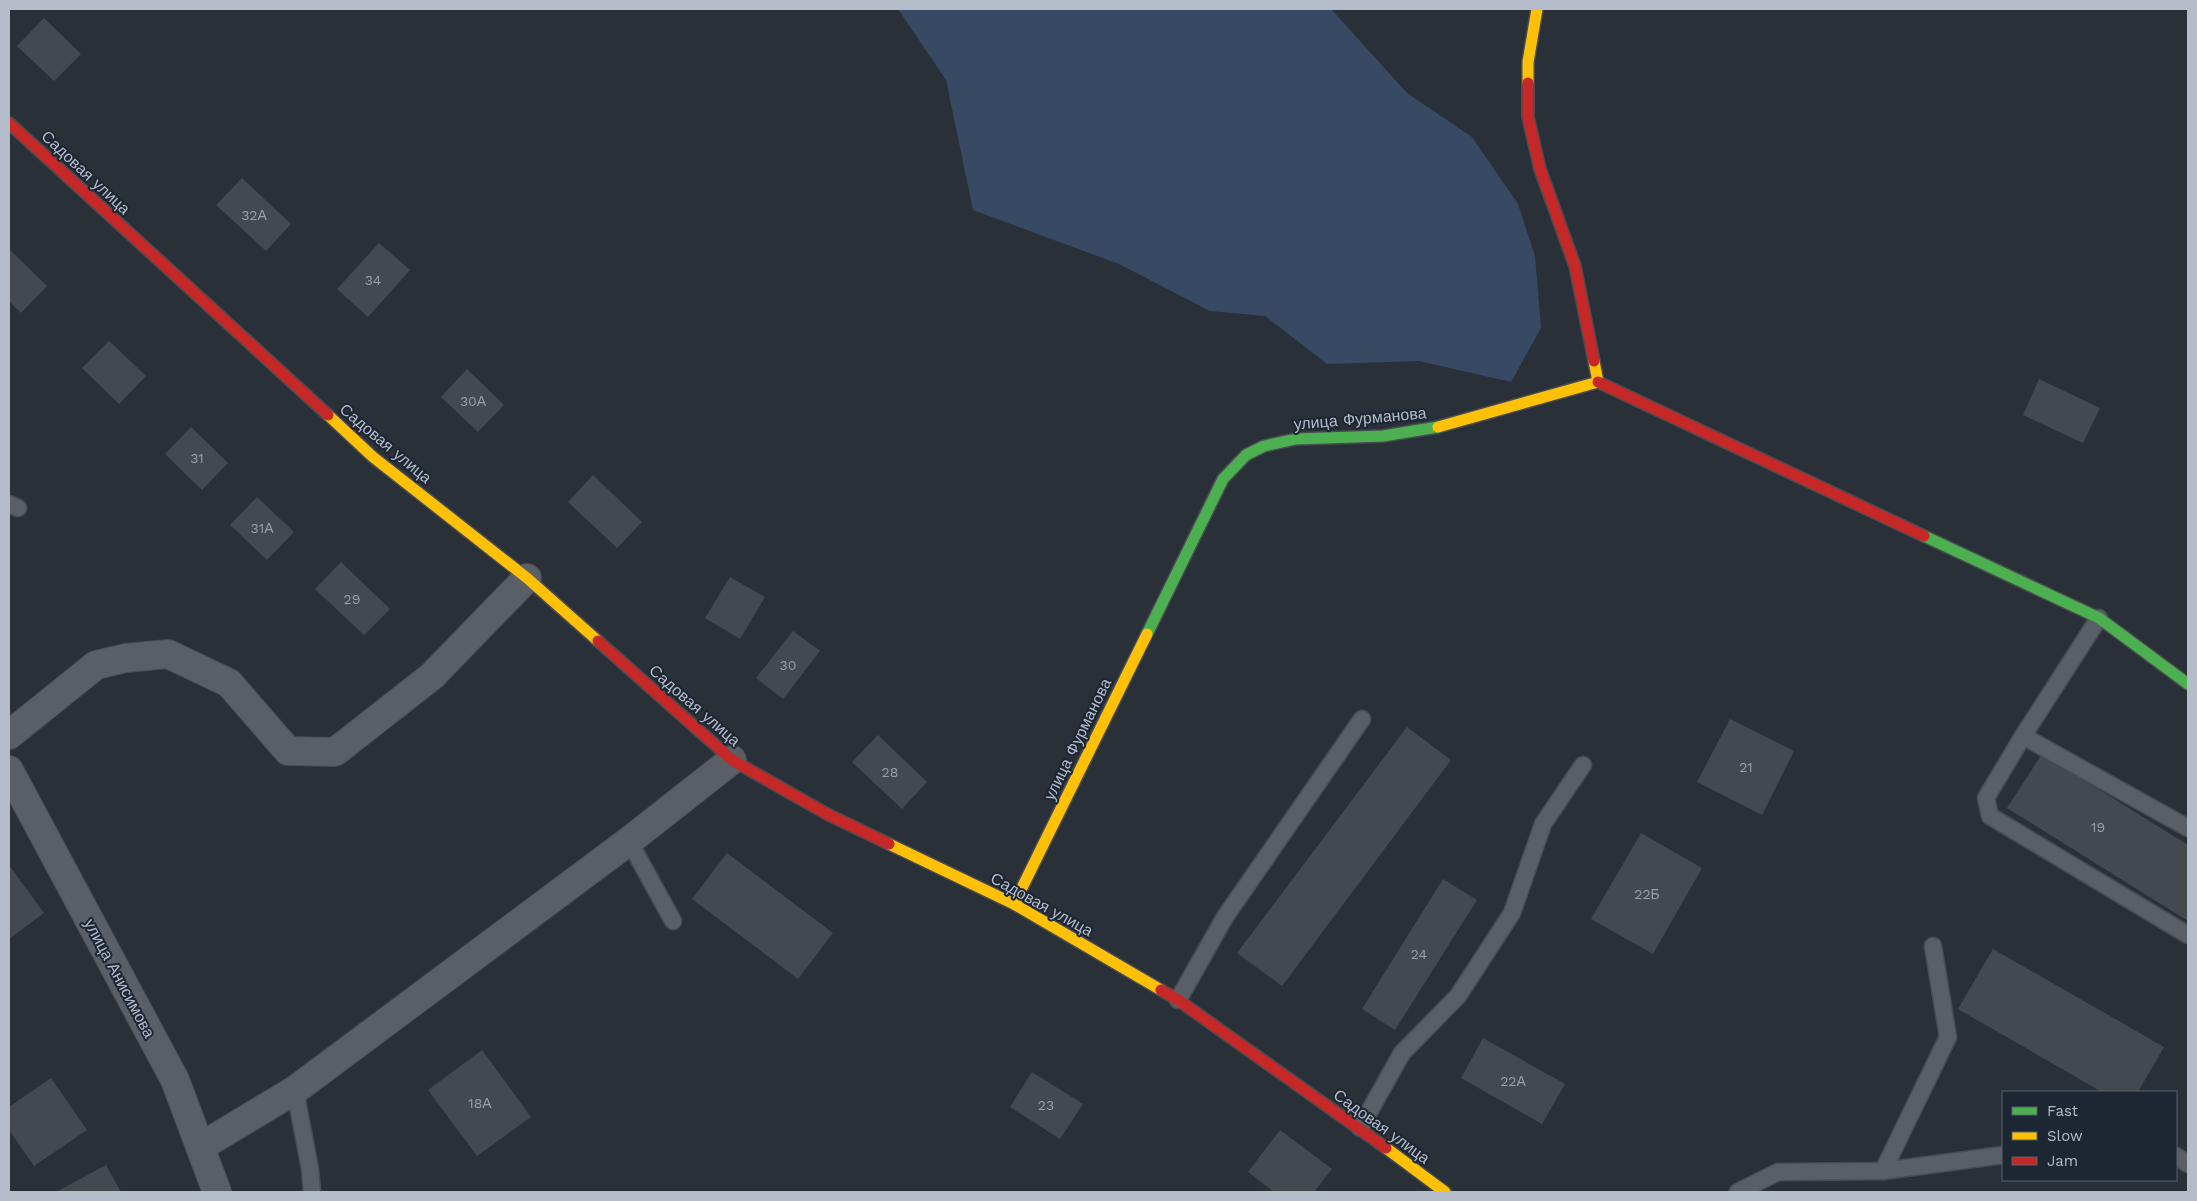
<svg xmlns="http://www.w3.org/2000/svg" width="2197" height="1201" viewBox="0 0 2197 1201" font-family="'Work Sans',sans-serif">
	<rect width="100%" height="100%" fill="#2a3038"/>
	<!-- water -->
	<polygon fill="#384963" points="898,9 1331,9 1407,93 1472,137 1518,204 1535,256 1541,328 1511,382 1419,361 1327,364 1265,316 1210,311 1119,264 973,210 946,80"/>
	<!-- building -->
	<g fill="#444950">
		<polygon points="44,18 81,54 54,81 17,46"/>
		<polygon points="242,178 291,224 266,251 216,205"/>
		<polygon points="379,243 410,270 368,317 337,289"/>
		<polygon points="9,249 47,286 21,313 9,301"/>
		<polygon points="109,341 146,376 119,404 82,368"/>
		<polygon points="467,369 504,405 478,432 441,397"/>
		<polygon points="2039,379 2100,408 2083,443 2023,415"/>
		<polygon points="191,427 228,463 202,490 165,454"/>
		<polygon points="593,475 642,522 617,548 568,502"/>
		<polygon points="257,497 294,532 267,560 230,525"/>
		<polygon points="341,562 390,609 364,635 315,589"/>
		<polygon points="730,577 765,597 740,639 705,618"/>
		<polygon points="793,631 820,651 783,699 756,678"/>
		<polygon points="1730,719 1794,751 1762,815 1697,782"/>
		<polygon points="1407,727 1451,760 1282,986 1237,953"/>
		<polygon points="878,735 927,782 902,809 852,762"/>
		<polygon points="2042,754 2188,845 2188,921 2007,808"/>
		<polygon points="1641,833 1702,868 1653,954 1591,919"/>
		<polygon points="727,853 833,933 798,979 692,899"/>
		<polygon points="9,865 44,913 9,939"/>
		<polygon points="1443,879 1477,900 1395,1030 1362,1009"/>
		<polygon points="1993,949 2164,1047 2138,1092 2102,1092 1958,1009"/>
		<polygon points="1483,1038 1565,1084 1542,1124 1461,1078"/>
		<polygon points="482,1050 531,1117 477,1156 428,1090"/>
		<polygon points="1032,1072 1083,1104 1060,1139 1010,1107"/>
		<polygon points="51,1078 87,1130 34,1166 9,1130 9,1107"/>
		<polygon points="1280,1130 1332,1169 1314,1192 1274,1192 1248,1172"/>
		<polygon points="106,1165 121,1192 56,1192"/>
	</g>
	<g fill="none" stroke-linecap="round" stroke-linejoin="round">
		<defs>
			<g id="lane">
				<polyline points="9,504 18,508"/>
				<polyline points="2099,618 2023,736 2188,828"/>
				<polyline points="2023,736 1986,798 1990,816 2188,935"/>
				<polyline points="629,841 673,921"/>
				<polyline points="1178,1000 1225,917 1362,719"/>
				<polyline points="295,1090 310,1169 312,1192"/>
				<polyline points="1360,1128 1402,1053 1458,996 1512,913 1543,824 1583,765"/>
				<polyline points="2176,1156 2188,1164"/>
				<polyline points="1883,1171 1948,1037 1933,946"/>
				<polyline points="1738,1192 1778,1172 1883,1171 2003,1155"/>
			</g>
			<g id="street">
				<polyline points="9,735 96,665 126,658 168,654 229,683 288,751 335,752 432,676 527,578"/>
				<polyline points="9,770 175,1080 217,1192"/>
				<polyline points="200,1147 295,1090 629,841 732,760"/>
			</g>
			<g id="fast">
				<polyline points="1924,536 2099,618 2188,684"/>
				<polyline points="1147,634 1223,479 1246,455 1264,446 1296,439 1383,436 1438,427"/>
			</g>
			<g id="slow">
				<polyline points="1528,83 1528,62 1537,9"/>
				<polyline points="328,415 373,457 527,578 598,641"/>
				<polyline points="1438,427 1598,382 1594,361"/>
				<polyline points="889,844 1014,904 1161,990"/>
				<polyline points="1014,904 1147,634"/>
				<polyline points="1386,1148 1445,1192"/>
			</g>
			<g id="jam">
				<polyline points="1528,83 1528,117 1540,169 1575,266 1594,361"/>
				<polyline points="9,123 328,415"/>
				<polyline points="1598,382 1924,536"/>
				<polyline points="598,641 732,760 827,814 889,844"/>
				<polyline points="1161,990 1178,1000 1386,1148"/>
			</g>
		</defs>
		<!-- lane casing -->
		<use href="#lane" stroke="#484c53" stroke-width="19"/>
		<!-- street casing -->
		<use href="#street" stroke="#484c53" stroke-width="30"/>
		<!-- fast casing -->
		<use href="#fast" stroke="#484c53" stroke-width="14"/>
		<!-- slow casing -->
		<use href="#slow" stroke="#484c53" stroke-width="14"/>
		<!-- jam casing -->
		<use href="#jam" stroke="#484c53" stroke-width="14"/>
		<!-- lane -->
		<use href="#lane" stroke="#5a5e66" stroke-width="16"/>
		<!-- street -->
		<use href="#street" stroke="#5a5e66" stroke-width="28"/>
		<!-- fast -->
		<use href="#fast" stroke="#4caf50" stroke-width="11"/>
		<!-- slow -->
		<use href="#slow" stroke="#ffc107" stroke-width="11"/>
		<!-- jam -->
		<use href="#jam" stroke="#c62828" stroke-width="11"/>
	</g>
	<g text-anchor="middle" stroke-width="4" stroke-linejoin="round" paint-order="stroke">
		<!-- number labels -->
		<g font-size="14" fill="#989fab">
			<text x="254" y="220">32А</text>
			<text x="373" y="285">34</text>
			<text x="473" y="406">30А</text>
			<text x="197" y="463">31</text>
			<text x="262" y="533">31А</text>
			<text x="352" y="604">29</text>
			<text x="788" y="670">30</text>
			<text x="1746" y="772">21</text>
			<text x="890" y="777">28</text>
			<text x="2098" y="832">19</text>
			<text x="1647" y="899">22Б</text>
			<text x="1419" y="959">24</text>
			<text x="1513" y="1086">22А</text>
			<text x="480" y="1108">18А</text>
			<text x="1046" y="1110">23</text>
		</g>
		<!-- street labels -->
		<g font-size="16" fill="#b4bcc9" stroke="#1d2633">
			<text transform="translate(86 172) rotate(43)" y="6">Садовая улица</text>
			<text transform="translate(1360 418) rotate(-5)" y="6">улица Фурманова</text>
			<text transform="translate(386 443) rotate(40)" y="6">Садовая улица</text>
			<text transform="translate(695 705) rotate(41)" y="6">Садовая улица</text>
			<text transform="translate(1077 739) rotate(-64)" y="6">улица Фурманова</text>
			<text transform="translate(1042 904) rotate(29)" y="6">Садовая улица</text>
			<text transform="translate(120 978) rotate(62)" y="6">улица Анисимова</text>
			<text transform="translate(1382 1126) rotate(36)" y="6">Садовая улица</text>
		</g>
	</g>
	<!-- border -->
	<rect width="2197" height="1201" fill="none" stroke="#b4bcc9" stroke-width="20"/>
	<!-- legend -->
	<rect x="2002" y="1091" width="175" height="90" fill="#1d2633" stroke="#59626f"/>
	<rect x="2012" y="1107" width="25" height="8" fill="#4caf50" stroke="#59626f"/>
	<text x="2047" y="1116" font-size="15" fill="#b4bcc9">Fast</text>
	<rect x="2012" y="1132" width="25" height="8" fill="#ffc107" stroke="#59626f"/>
	<text x="2047" y="1141" font-size="15" fill="#b4bcc9">Slow</text>
	<rect x="2012" y="1157" width="25" height="8" fill="#c62828" stroke="#59626f"/>
	<text x="2047" y="1166" font-size="15" fill="#b4bcc9">Jam</text>
</svg>
